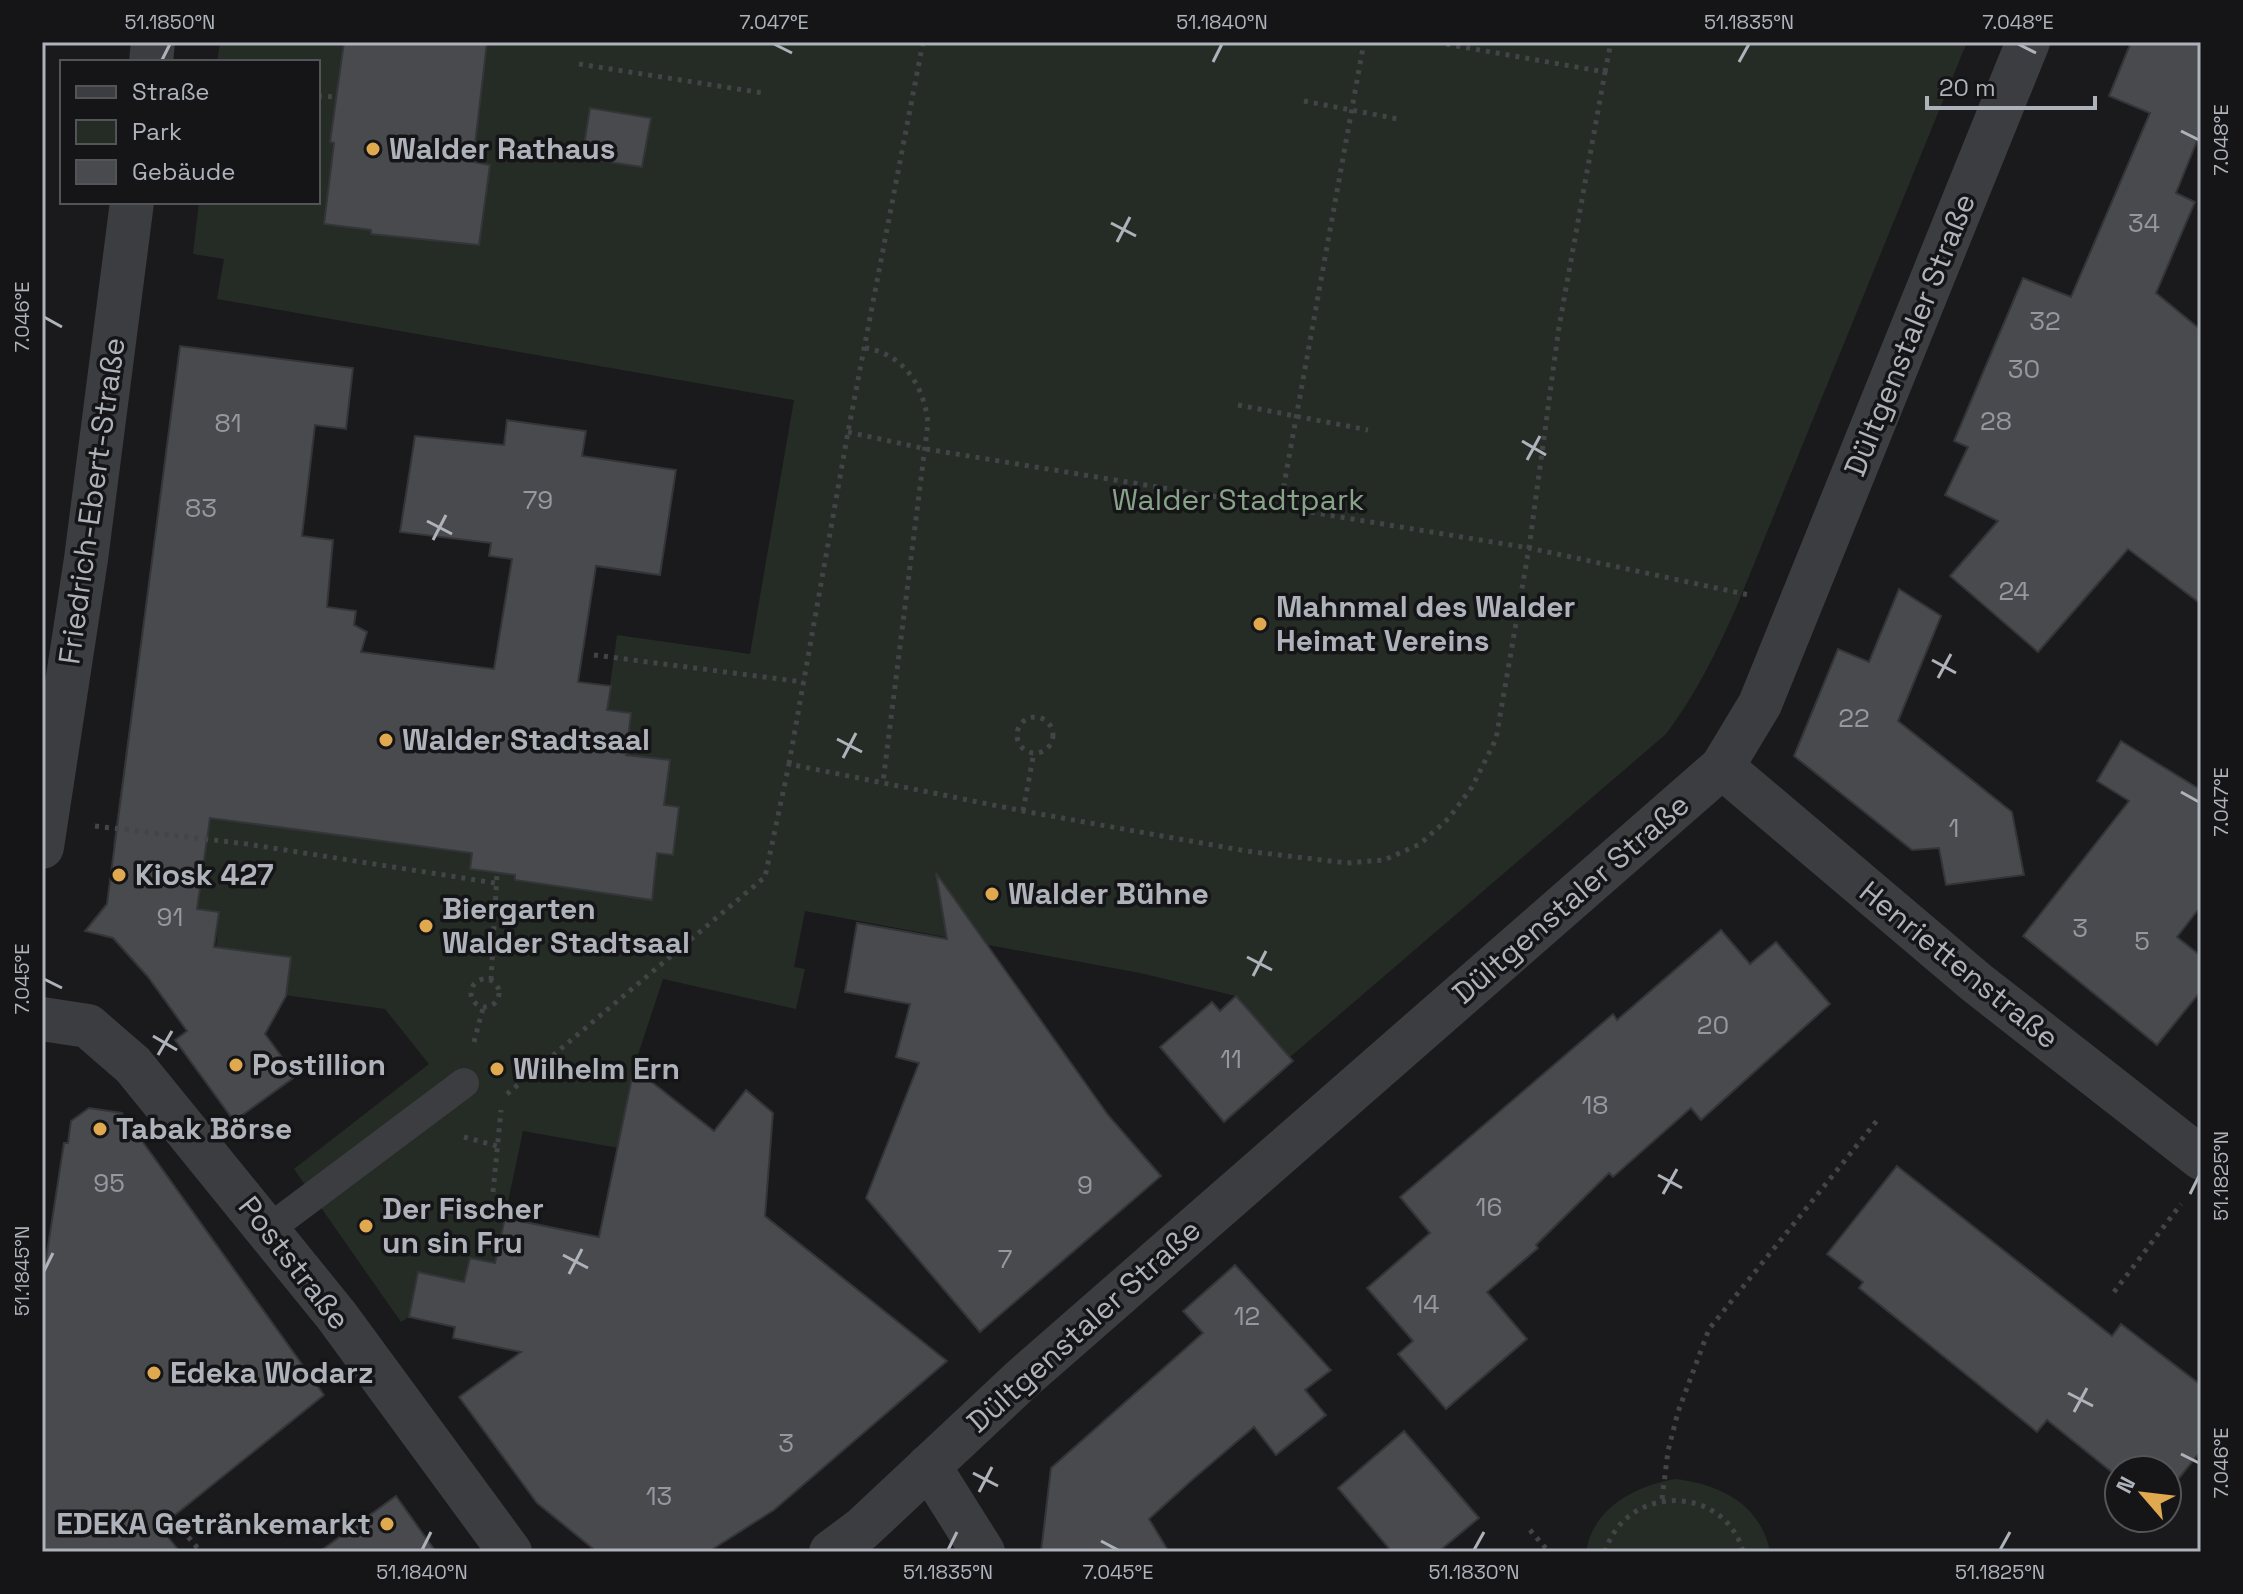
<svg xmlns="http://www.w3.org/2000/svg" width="2243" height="1594" viewBox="0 0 2243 1594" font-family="'Space Grotesk',sans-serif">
	<rect width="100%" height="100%" fill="#1a1a1c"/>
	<!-- green -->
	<g fill="#252c25">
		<path d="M 220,42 L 1967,42 L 1736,608 C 1716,653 1696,694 1666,734 L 1290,1057 L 1236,996 L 1140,973 L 805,911 L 794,967 L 805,969 L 796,1009 L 663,979 L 634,1067 L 619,1148 L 523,1131 L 495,1263 L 470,1258 L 464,1282 L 418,1272 L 409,1317 L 401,1322 L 294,1169 L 429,1064 L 385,1009 L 213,985 L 219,913 L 197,909 L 204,858 L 113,846 L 149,582 L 356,611 L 351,651 L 610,686 L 617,635 L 750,654 L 794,400 L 217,299 L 224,259 L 193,254 L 199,202 L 318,202 L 318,62 L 217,62 Z"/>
		<path d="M 1675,1479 C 1719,1484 1761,1504 1770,1552 L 1586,1552 C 1593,1507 1636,1486 1675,1479 Z"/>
	</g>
	<!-- building -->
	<g fill="#494a4e" stroke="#343538" stroke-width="2">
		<polygon points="344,42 487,42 473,162 490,165 479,245 371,234 371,230 324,224 334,143 330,142"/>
		<polygon points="2131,42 2201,42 2201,131 2176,193 2195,202 2156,293 2201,330 2201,604 2128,549 2038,652 1950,576 1998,521 1945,495 1968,447 1954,441 2023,278 2071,297 2150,113 2109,96"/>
		<polygon points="590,108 651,118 642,167 582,158"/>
		<polygon points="180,346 353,368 346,429 315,425 302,536 333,540 327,607 356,611 354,625 367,632 361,652 494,669 512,559 489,556 491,543 400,532 415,436 504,445 507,420 586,431 582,456 676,470 660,575 596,566 578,682 611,686 607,710 631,713 626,755 670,760 664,805 679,807 673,855 657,853 652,900 515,880 515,875 470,869 472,853 210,818 197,909 219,912 214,947 291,957 286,996 265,1034 296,1076 234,1121 175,1040 187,1031 148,977 113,938 85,931 107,904"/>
		<polygon points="1899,589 1941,616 1898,721 2012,812 2024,875 1946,885 1939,848 1912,850 1794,756 1838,649 1869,662"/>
		<polygon points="2121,741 2201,790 2201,906 2177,937 2201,956 2201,991 2157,1045 2023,936 2129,801 2097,781"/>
		<polygon points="936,873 1108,1115 1161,1176 980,1332 866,1198 919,1063 896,1057 910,1004 845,992 857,923 947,939"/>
		<polygon points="1721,930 1750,964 1776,942 1830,1004 1701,1120 1691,1108 1613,1177 1609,1173 1536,1245 1538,1248 1487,1292 1527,1339 1446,1409 1398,1354 1413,1341 1367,1288 1430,1233 1400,1197 1613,1014 1617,1020"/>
		<polygon points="1236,996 1293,1061 1224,1122 1160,1047 1212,1002 1220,1011"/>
		<polygon points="634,1068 714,1131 746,1090 773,1113 765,1216 947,1361 774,1510 708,1552 597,1552 537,1503 459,1397 521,1352 453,1338 455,1327 409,1317 418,1272 464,1282 470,1258 495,1263 505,1218 599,1237"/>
		<polygon points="89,1108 122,1113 324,1395 160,1527 180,1552 42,1552 42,1285 64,1143 68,1143 71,1121"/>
		<polygon points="1897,1166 2112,1336 2121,1324 2201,1385 2201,1451 2167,1493 2167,1470 2119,1470 2119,1478 2047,1420 2037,1432 1859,1288 1863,1282 1827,1254"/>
		<polygon points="1235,1265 1331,1370 1305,1390 1326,1415 1276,1455 1254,1427 1192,1480 1149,1519 1169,1552 1041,1552 1051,1468 1203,1333 1183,1311"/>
		<polygon points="1404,1431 1479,1518 1438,1552 1392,1552 1338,1488"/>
		<polygon points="396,1496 436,1552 319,1552"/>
	</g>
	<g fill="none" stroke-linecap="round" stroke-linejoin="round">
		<!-- path -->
		<g stroke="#424448" stroke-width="5" stroke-dasharray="4 6" stroke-linecap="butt">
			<polyline points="579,64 763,93"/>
			<polyline points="1605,72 1611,42"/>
			<polyline points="318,96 336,97"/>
			<polyline points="1304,101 1398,119"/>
			<path d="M 865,348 C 904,354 924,386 928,423 L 883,782"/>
			<polyline points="1238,405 1368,430"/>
			<polyline points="848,432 926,449 1529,548 1559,327 1605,72 1434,42"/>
			<polyline points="1280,507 1364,42"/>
			<polyline points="594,655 803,682"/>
			<circle cx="1035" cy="735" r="18"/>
			<polyline points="789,764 848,432 923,42"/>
			<polyline points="1023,811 1034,752"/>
			<polyline points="95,826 247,844 495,883"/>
			<circle cx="485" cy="993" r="14"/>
			<polyline points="491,980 497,873"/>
			<polyline points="474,1042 483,1008"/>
			<polyline points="507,1094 765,877 789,764 1023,811 1246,851 1347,863 1384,860 1420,844 1449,818 1472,787 1496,739 1529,548 1749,595"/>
			<polyline points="464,1137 497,1146"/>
			<polyline points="493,1192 501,1110"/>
			<polyline points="2114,1292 2181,1204"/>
			<polyline points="1662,1499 1668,1451 1678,1412 1709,1329 1879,1118"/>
			<polyline points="153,1522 165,1535 178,1525 201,1552"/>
			<polyline points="1530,1530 1549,1552"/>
			<path d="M 1605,1552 C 1626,1483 1725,1484 1743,1552"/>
		</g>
		<!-- lane -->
		<polyline stroke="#3c3d41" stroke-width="30" points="269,1229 464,1083"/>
		<!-- street -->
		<g stroke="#3c3d41" stroke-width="44">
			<polyline points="151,62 153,42"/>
			<polyline points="1722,767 1977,983 2201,1158"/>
			<polyline points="42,847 86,559 132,202"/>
			<polyline points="42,1019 88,1026 133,1065 336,1315 510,1552"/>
			<polyline points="929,1466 983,1552"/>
			<polyline points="831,1552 862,1529 1022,1379 1722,767 1760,704 2028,42"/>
		</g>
	</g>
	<!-- ticks -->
	<path fill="none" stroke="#aeb2ba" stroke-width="3" d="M 774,44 L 792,53M 2018,44 L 2036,53M 161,62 L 170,44M 1213,62 L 1222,44M 1739,62 L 1749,44M 2181,131 L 2199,140M 1111,223 L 1136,236M 1117,242 L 1130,217M 44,317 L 62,327M 1522,441 L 1546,455M 1527,460 L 1540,436M 427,521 L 452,534M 433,540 L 446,515M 1932,660 L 1956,673M 1938,678 L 1951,654M 837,739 L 862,752M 843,758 L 856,733M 2181,792 L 2199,802M 1247,957 L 1272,970M 1253,976 L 1266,951M 44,979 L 62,988M 153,1036 L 177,1050M 158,1055 L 172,1031M 1658,1175 L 1682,1188M 1663,1194 L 1677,1169M 2190,1194 L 2199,1176M 563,1255 L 588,1268M 44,1271 L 53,1253M 569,1274 L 582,1249M 2068,1393 L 2093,1406M 2074,1412 L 2087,1388M 2181,1454 L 2199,1463M 973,1473 L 998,1486M 979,1492 L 992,1467M 1101,1541 L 1118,1550M 422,1550 L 431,1532M 948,1550 L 957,1532M 1474,1550 L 1484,1532M 2000,1550 L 2010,1532"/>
	<!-- markers -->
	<g fill="#e0a94f" stroke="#151517" stroke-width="3">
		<circle cx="373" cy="149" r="8"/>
		<circle cx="1260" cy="624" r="8"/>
		<circle cx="386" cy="740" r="8"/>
		<circle cx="119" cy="875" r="8"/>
		<circle cx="992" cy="894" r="8"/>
		<circle cx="426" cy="926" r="8"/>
		<circle cx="236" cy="1065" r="8"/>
		<circle cx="497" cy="1069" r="8"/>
		<circle cx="100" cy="1129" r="8"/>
		<circle cx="366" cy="1226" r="8"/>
		<circle cx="154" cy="1373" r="8"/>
		<circle cx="387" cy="1524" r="8"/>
	</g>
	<g text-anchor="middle" stroke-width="7" stroke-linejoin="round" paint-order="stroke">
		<!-- number labels -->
		<g font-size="26" fill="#95989f">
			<text x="2144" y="232">34</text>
			<text x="2045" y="330">32</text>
			<text x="2024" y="378">30</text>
			<text x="1996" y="430">28</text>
			<text x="228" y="432">81</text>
			<text x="538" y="509">79</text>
			<text x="201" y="517">83</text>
			<text x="2014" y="600">24</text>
			<text x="1854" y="727">22</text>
			<text x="1954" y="837">1</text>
			<text x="170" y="926">91</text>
			<text x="2080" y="937">3</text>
			<text x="2142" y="950">5</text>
			<text x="1713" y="1034">20</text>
			<text x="1231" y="1068">11</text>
			<text x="1595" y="1114">18</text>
			<text x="109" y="1192">95</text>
			<text x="1085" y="1194">9</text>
			<text x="1489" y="1216">16</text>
			<text x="1005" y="1268">7</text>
			<text x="1426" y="1313">14</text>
			<text x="1247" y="1325">12</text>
			<text x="786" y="1452">3</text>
			<text x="659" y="1505">13</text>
		</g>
		<!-- poi labels -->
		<g font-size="30" font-weight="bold" fill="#aeb2ba" stroke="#151517" text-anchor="start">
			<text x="389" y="159">Walder Rathaus</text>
			<text x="1276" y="617">Mahnmal des Walder<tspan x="1276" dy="34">Heimat Vereins</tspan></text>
			<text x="402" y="750">Walder Stadtsaal</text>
			<text x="135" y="885">Kiosk 427</text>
			<text x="1008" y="904">Walder Bühne</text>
			<text x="442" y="919">Biergarten<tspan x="442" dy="34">Walder Stadtsaal</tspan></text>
			<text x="252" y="1075">Postillion</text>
			<text x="513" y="1079">Wilhelm Ern</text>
			<text x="116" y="1139">Tabak Börse</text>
			<text x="382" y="1219">Der Fischer<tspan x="382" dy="34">un sin Fru</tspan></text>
			<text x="170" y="1383">Edeka Wodarz</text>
			<text x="371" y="1534" text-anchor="end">EDEKA Getränkemarkt</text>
		</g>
		<!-- street labels -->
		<g font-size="30" fill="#aeb2ba" stroke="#151517">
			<text transform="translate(1910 335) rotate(-68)" y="10">Dültgenstaler Straße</text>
			<text transform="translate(92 501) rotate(-82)" y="10">Friedrich-Ebert-Straße</text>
			<text transform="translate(1571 899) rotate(-41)" y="10">Dültgenstaler Straße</text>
			<text transform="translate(1959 965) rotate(39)" y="10">Henriettenstraße</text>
			<text transform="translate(294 1263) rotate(52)" y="10">Poststraße</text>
			<text transform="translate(1084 1326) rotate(-42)" y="10">Dültgenstaler Straße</text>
		</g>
		<!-- park labels -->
		<g font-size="30" fill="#87a388" stroke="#151517">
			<text x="1238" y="510">Walder Stadtpark</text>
		</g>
	</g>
	<!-- border -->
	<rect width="2243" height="1594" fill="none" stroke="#151517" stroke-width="88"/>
	<!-- legend -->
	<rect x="60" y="60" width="260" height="144" fill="#151517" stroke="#525458" stroke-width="2"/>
	<rect x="76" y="86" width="40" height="12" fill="#3c3d41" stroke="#525458" stroke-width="2"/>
	<text x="132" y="100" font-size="24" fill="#aeb2ba">Straße</text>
	<rect x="76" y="120" width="40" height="24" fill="#252c25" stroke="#525458" stroke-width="2"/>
	<text x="132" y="140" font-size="24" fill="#aeb2ba">Park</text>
	<rect x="76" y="160" width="40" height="24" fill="#494a4e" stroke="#525458" stroke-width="2"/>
	<text x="132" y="180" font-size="24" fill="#aeb2ba">Gebäude</text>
	<!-- north arrow -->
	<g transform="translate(2143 1494) rotate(298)"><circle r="38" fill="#151517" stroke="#525458" stroke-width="2"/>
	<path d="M0-6L14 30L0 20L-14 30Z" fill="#e0a94f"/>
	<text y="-12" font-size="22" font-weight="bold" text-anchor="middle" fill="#aeb2ba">N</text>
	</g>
	<!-- scale -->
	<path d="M1927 96v12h168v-12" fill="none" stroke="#aeb2ba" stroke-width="4"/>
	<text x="1939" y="96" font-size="24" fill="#aeb2ba" stroke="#151517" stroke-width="6" paint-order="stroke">20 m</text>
	<rect x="44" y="44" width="2155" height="1506" fill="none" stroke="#aeb2ba" stroke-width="3"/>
	<g font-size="20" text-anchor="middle" fill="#aeb2ba">
		<text x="170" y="29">51.1850°N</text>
		<text x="774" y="29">7.047°E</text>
		<text x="1222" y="29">51.1840°N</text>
		<text x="1749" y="29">51.1835°N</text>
		<text x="2018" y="29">7.048°E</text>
		<text transform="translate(2221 140) rotate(-90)" y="7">7.048°E</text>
		<text transform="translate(22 317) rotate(-90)" y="7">7.046°E</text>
		<text transform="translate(2221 802) rotate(-90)" y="7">7.047°E</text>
		<text transform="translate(22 979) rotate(-90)" y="7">7.045°E</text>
		<text transform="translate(2221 1176) rotate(-90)" y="7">51.1825°N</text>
		<text transform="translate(22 1271) rotate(-90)" y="7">51.1845°N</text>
		<text transform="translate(2221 1463) rotate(-90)" y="7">7.046°E</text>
		<text x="422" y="1579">51.1840°N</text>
		<text x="948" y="1579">51.1835°N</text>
		<text x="1118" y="1579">7.045°E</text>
		<text x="1474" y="1579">51.1830°N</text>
		<text x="2000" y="1579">51.1825°N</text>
	</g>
</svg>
